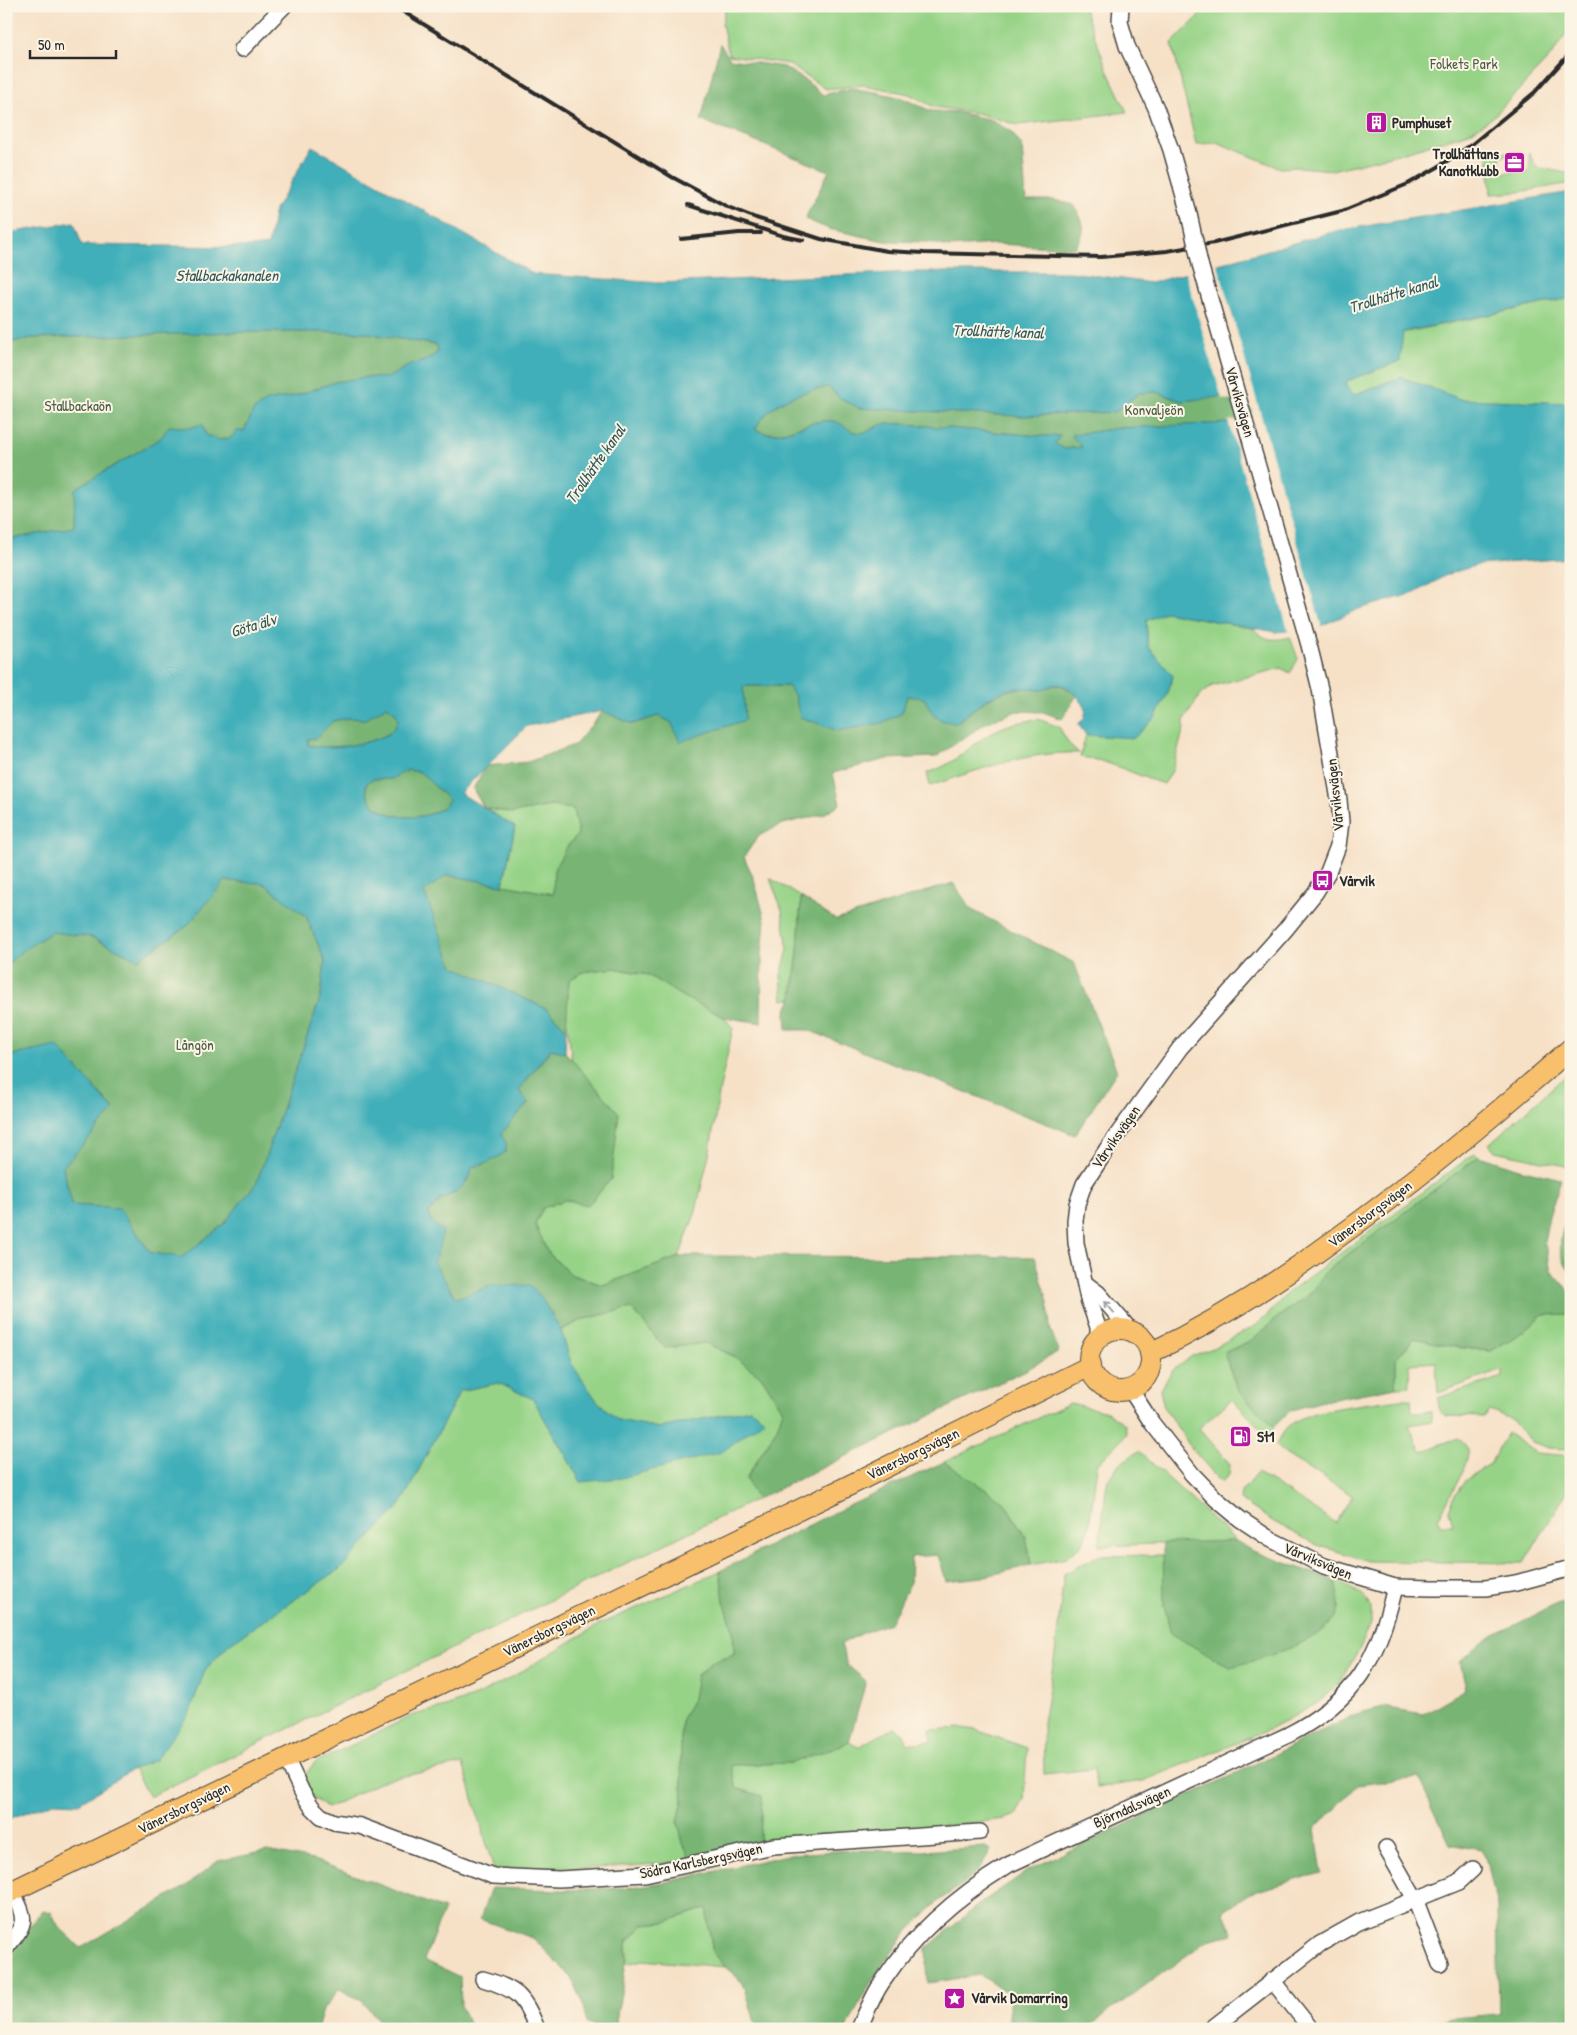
<svg xmlns="http://www.w3.org/2000/svg" width="1577" height="2035" viewBox="0 0 1577 2035" font-family="'Patrick Hand',sans-serif">
	<rect width="100%" height="100%" fill="#fcf5e5"/>
	<filter id="ink" filterUnits="userSpaceOnUse"><feTurbulence type="fractalNoise" baseFrequency=".02" numOctaves="2"/><feDisplacementMap in="SourceGraphic" scale="10" xChannelSelector="R" yChannelSelector="G"/><feConvolveMatrix kernelMatrix="1 2 1 2 8 2 1 2 1" color-interpolation-filters="sRGB"/></filter>
	<filter id="wash" filterUnits="userSpaceOnUse"><feTurbulence type="fractalNoise" baseFrequency=".0096" numOctaves="4" result="noise"/><feDisplacementMap in="SourceGraphic" scale="20" xChannelSelector="R" yChannelSelector="G"/><feGaussianBlur stdDeviation="1.12" result="paint"/><feColorMatrix in="noise" values="0 0 0 0 0 0 0 0 0 0 0 0 0 0 0 0 0 1.4 0 .05"/><feComposite in="paint" operator="in"/></filter>
	<g filter="url(#wash)">
		<rect width="100%" height="100%" fill="#f6e1c7"/>
		<!-- green -->
		<g fill="#96d387" stroke="#607f59">
			<polygon points="726,6 1083,6 1109,74 1127,112 1018,125 977,113 934,107 909,94 864,85 826,89 788,64 729,55 722,24"/>
			<polygon points="1209,6 1571,6 1571,27 1551,56 1492,118 1469,133 1398,154 1332,170 1299,167 1280,168 1219,143 1196,144 1172,43"/>
			<polygon points="1520,152 1525,154 1500,156 1501,173 1530,171 1529,153 1536,167 1571,174 1571,183 1519,192 1491,194 1488,153"/>
			<polygon points="1571,298 1571,403 1460,399 1401,377 1353,395 1346,387 1347,381 1400,361 1402,333"/>
			<path d="M 1165,612 L 1252,628 C 1266,641 1273,641 1290,637 L 1298,659 L 1290,673 L 1281,668 L 1212,686 L 1201,694 L 1184,720 L 1184,728 L 1172,771 L 1164,784 C 1136,776 1110,760 1080,757 L 1086,735 L 1135,737 L 1155,718 L 1168,693 L 1173,676 L 1148,647 L 1146,621 Z"/>
			<path d="M 1038,719 L 1059,727 L 1069,744 L 1079,753 C 1028,751 978,770 930,786 L 927,773 C 954,765 967,748 990,734 C 1005,724 1021,722 1038,719 Z"/>
			<polygon points="551,806 573,809 578,834 566,848 554,870 553,894 503,885 515,827 484,808 512,813"/>
			<polygon points="770,878 801,897 798,952 791,999 783,1000 781,975 788,950 782,910"/>
			<polygon points="614,968 648,975 724,1017 733,1028 720,1088 710,1150 695,1214 679,1257 603,1285 572,1275 548,1253 535,1224 543,1208 565,1199 588,1205 611,1179 618,1113 572,1060 566,1017 569,980 582,972"/>
			<polygon points="1571,1071 1571,1167 1495,1151 1489,1144"/>
			<polygon points="1475,1153 1479,1156 1326,1271 1311,1293 1278,1317 1254,1339 1224,1353 1238,1391 1274,1427 1268,1436 1232,1399 1199,1428 1230,1464 1229,1475 1221,1482 1192,1449 1164,1408 1160,1389 1173,1370 1192,1356 1213,1348 1255,1326 1267,1316 1286,1294"/>
			<polygon points="631,1308 665,1348 706,1343 735,1357 762,1377 783,1410 777,1428 746,1478 757,1499 149,1797 133,1769 155,1759 189,1714 205,1670 229,1644 341,1568 400,1506 460,1391 498,1383 533,1399 581,1482 750,1409 660,1428 618,1420 597,1401 571,1363 561,1330 584,1319"/>
			<polygon points="1571,1314 1571,1449 1549,1448 1532,1442 1510,1419 1490,1410 1484,1417 1446,1416 1439,1411 1438,1398 1503,1377 1503,1370 1438,1393 1436,1362 1409,1364 1410,1386 1396,1387 1396,1359 1414,1338 1455,1347 1491,1351 1524,1331 1543,1315"/>
			<path d="M 1400,1399 L 1411,1399 L 1412,1412 L 1431,1411 L 1432,1421 L 1409,1425 L 1421,1452 L 1457,1438 C 1462,1441 1468,1446 1468,1453 C 1468,1467 1445,1504 1438,1519 L 1440,1525 L 1453,1525 L 1449,1510 L 1455,1495 L 1467,1478 L 1490,1464 L 1507,1433 L 1536,1453 L 1571,1456 L 1571,1485 L 1524,1563 L 1368,1561 L 1317,1545 L 1274,1522 L 1240,1500 L 1241,1492 L 1257,1473 L 1336,1523 L 1353,1496 L 1285,1454 L 1276,1445 C 1281,1435 1286,1427 1296,1421 C 1316,1408 1374,1403 1400,1399 Z"/>
			<polygon points="1070,1403 1107,1412 1125,1424 1127,1434 1097,1465 1089,1528 1082,1545 1066,1558 1031,1565 1026,1537 1004,1502 944,1462"/>
			<polygon points="1139,1451 1236,1541 1099,1546 1107,1482 1118,1465"/>
			<polygon points="1164,1555 1164,1605 1339,1608 1335,1581 1364,1595 1371,1608 1371,1624 1359,1650 1340,1682 1319,1702 1271,1729 1143,1781 1096,1788 1094,1769 1044,1774 1043,1723 1055,1654 1064,1574 1098,1556"/>
			<path d="M 720,1571 L 724,1601 L 733,1629 L 734,1654 L 713,1661 L 697,1675 L 693,1699 L 681,1721 L 681,1765 L 683,1800 L 678,1822 L 683,1843 L 691,1860 C 625,1869 560,1869 494,1870 L 463,1764 L 385,1780 L 327,1808 L 310,1795 L 305,1775 L 314,1763 L 414,1715 L 446,1707 L 480,1694 L 514,1676 L 598,1625 Z"/>
			<polygon points="894,1728 904,1733 906,1744 932,1741 930,1730 962,1728 976,1730 1027,1748 1024,1799 1016,1815 1005,1819 907,1830 822,1835 760,1841 762,1797 736,1788 730,1765 791,1763 849,1742 858,1747"/>
			<polygon points="706,1908 713,1953 725,1967 642,1960 627,1964 627,1943 644,1924 665,1922"/>
		</g>
		<!-- forest -->
		<g fill="#78b574" stroke="#527050">
			<path d="M 720,44 L 730,59 L 784,67 L 805,80 L 823,95 L 852,88 L 880,93 L 902,98 L 931,111 L 957,112 L 992,120 L 1011,132 L 1022,146 L 1026,200 L 1054,200 L 1074,205 C 1084,223 1088,229 1075,248 L 997,244 L 949,247 L 929,242 L 884,241 L 829,229 L 805,219 L 829,171 L 701,120 Z"/>
			<polygon points="242,332 361,332 437,345 438,352 427,360 410,365 387,378 367,377 335,382 295,396 267,401 254,410 244,431 231,438 219,440 206,435 202,425 190,428 169,427 161,438 75,489 74,527 6,540 6,343 32,338"/>
			<path d="M 828,387 L 840,398 L 859,408 L 1021,416 L 1115,412 L 1139,393 L 1156,392 L 1182,401 L 1227,396 L 1248,401 L 1255,411 L 1252,420 L 1229,423 L 1119,428 L 1071,435 L 1082,447 L 1065,449 L 1054,444 L 1060,436 L 1039,436 L 904,424 C 898,424 891,423 884,424 C 874,426 867,436 855,433 C 842,429 842,419 823,421 C 801,423 777,441 755,429 C 772,400 797,393 828,387 Z"/>
			<path d="M 1054,685 L 1063,686 L 1077,695 L 1062,719 L 1043,712 L 1017,711 L 987,722 L 936,757 L 887,759 L 833,773 L 840,804 L 824,814 L 783,824 L 758,836 L 744,857 L 754,879 L 765,920 L 762,955 L 761,1023 L 724,1017 L 683,997 L 648,975 L 614,968 L 583,972 L 569,980 L 566,1029 L 547,1009 L 453,966 L 423,892 L 447,875 L 553,894 L 554,870 L 566,848 L 578,834 L 573,809 L 551,806 L 512,813 L 484,808 L 473,789 L 486,766 L 528,762 L 576,744 L 603,711 L 632,724 L 658,716 L 671,722 L 742,686 L 788,686 L 795,696 L 801,717 L 882,723 L 902,713 L 907,696 L 924,697 L 935,717 L 956,723 C 976,707 994,691 1020,688 C 1037,687 1036,694 1054,685 Z"/>
			<path d="M 387,706 L 396,713 L 398,722 C 395,726 392,732 388,734 C 369,745 328,750 308,745 L 308,739 L 316,738 L 333,721 L 349,718 L 365,719 Z"/>
			<path d="M 408,770 L 420,772 L 449,800 C 433,827 364,822 366,784 L 372,779 L 391,779 Z"/>
			<polygon points="225,881 263,883 306,916 325,961 321,996 257,1182 224,1224 182,1257 151,1253 119,1208 72,1205 63,1167 114,1109 57,1047 8,1056 6,1054 6,966 19,953 52,932 91,937 138,959 186,927"/>
			<polygon points="953,883 972,910 1074,963 1117,1071 1075,1135 808,1030 787,1030 786,1012 793,996 798,952 801,897 836,920"/>
			<polygon points="551,1049 565,1052 619,1113 611,1179 588,1205 565,1200 543,1208 535,1224 548,1253 572,1275 603,1285 679,1257 687,1256 1035,1257 1048,1302 1050,1328 1059,1351 1026,1370 757,1499 746,1479 777,1428 783,1410 762,1377 735,1357 706,1343 665,1348 631,1308 584,1319 561,1330 540,1296 492,1286 456,1298 434,1263 442,1232 431,1221 428,1214 441,1199 457,1192 470,1177 472,1167 485,1164 500,1134 528,1103 519,1090"/>
			<polygon points="1479,1156 1519,1169 1561,1179 1549,1216 1544,1241 1551,1271 1571,1293 1571,1314 1543,1315 1524,1331 1491,1351 1455,1347 1414,1338 1396,1359 1396,1387 1319,1402 1289,1411 1274,1427 1238,1391 1224,1353 1254,1339 1278,1317 1311,1293 1326,1271"/>
			<path d="M 1571,1211 L 1571,1272 C 1554,1250 1560,1234 1571,1211 Z"/>
			<polygon points="944,1462 1004,1502 1026,1537 1031,1565 982,1577 946,1581 938,1555 911,1557 910,1584 890,1623 862,1633 841,1644 847,1665 866,1681 849,1742 791,1763 731,1765 736,1788 762,1796 760,1841 691,1860 683,1843 678,1822 683,1800 681,1765 681,1721 693,1699 697,1676 713,1661 734,1654 733,1629 724,1601 720,1571 827,1516"/>
			<path d="M 1236,1541 L 1253,1551 L 1335,1581 C 1336,1589 1340,1601 1339,1608 C 1335,1639 1256,1661 1230,1667 L 1171,1634 L 1164,1605 L 1163,1543 Z"/>
			<polygon points="1571,1597 1571,2029 1424,2029 1451,2018 1499,2014 1497,1907 1487,1860 1481,1850 1450,1844 1418,1777 1358,1785 1315,1829 1322,1872 1248,1894 1223,1911 1233,1934 1208,1940 1085,2029 1008,2029 1011,1995 980,1975 928,1983 926,1949 978,1905 1030,1869 1239,1772 1356,1714 1383,1707 1423,1714 1466,1689 1460,1662 1485,1640"/>
			<path d="M 985,1847 L 991,1850 C 986,1857 982,1866 976,1872 C 966,1884 949,1892 937,1903 C 899,1936 867,1982 847,2029 L 757,2029 L 745,1988 L 738,1978 L 725,1967 L 713,1953 L 706,1908 L 665,1922 L 644,1924 L 627,1942 C 627,1971 619,1999 615,2028 L 587,2024 L 581,1998 L 572,1978 L 534,1939 L 480,1919 L 491,1888 L 563,1890 L 624,1888 L 667,1882 L 792,1854 L 852,1850 L 923,1851 Z"/>
			<polygon points="267,1851 314,1860 444,1909 424,1960 460,1977 461,2007 472,2029 386,2029 362,2001 339,1989 323,2010 317,2029 6,2029 6,1957 43,1910 51,1912 59,1927 81,1948 185,1887 218,1861"/>
		</g>
		<!-- water -->
		<path fill="#3fafb9" stroke="#356d72" fill-rule="evenodd" d="M 312,146 L 533,274 L 660,283 L 916,272 L 1070,272 L 1151,283 L 1336,231 L 1571,192 L 1571,298 L 1403,332 L 1400,361 L 1347,381 L 1346,386 L 1354,395 L 1401,377 L 1460,399 L 1571,403 L 1571,558 L 1478,565 L 1448,574 L 1415,593 L 1359,609 L 1316,628 L 1276,632 L 1165,612 L 1146,621 L 1148,646 L 1173,676 L 1168,693 L 1155,718 L 1134,738 L 1086,735 L 1078,724 L 1084,719 L 1086,709 C 1080,699 1069,682 1054,685 C 1048,686 1045,691 1039,690 C 1034,690 1029,688 1024,688 C 997,687 976,707 956,723 C 935,721 933,715 924,698 L 907,696 L 902,713 L 882,723 L 838,731 L 800,717 L 795,696 L 788,686 L 743,686 L 745,720 L 680,742 L 671,722 L 658,716 L 632,724 L 603,711 L 527,726 L 460,793 L 515,827 L 503,885 L 447,875 L 424,892 L 453,966 L 547,1009 L 566,1029 L 565,1052 L 550,1049 L 519,1090 L 528,1103 L 501,1134 L 506,1143 L 506,1151 C 495,1161 486,1164 472,1167 L 470,1177 L 457,1192 L 441,1199 L 428,1214 L 431,1221 L 443,1232 L 434,1263 L 456,1298 L 492,1286 L 529,1285 L 540,1296 L 561,1330 L 571,1363 L 597,1401 L 618,1420 L 660,1428 L 750,1409 L 765,1419 L 722,1452 L 621,1478 L 581,1482 L 533,1399 L 498,1383 L 460,1391 L 400,1506 L 341,1568 L 229,1644 L 205,1670 L 189,1714 L 155,1760 L 133,1769 L 79,1803 L 54,1802 L 6,1820 L 6,1054 L 9,1056 L 57,1046 L 114,1110 L 63,1167 L 72,1205 L 119,1208 L 151,1253 L 182,1257 L 224,1224 L 257,1182 L 321,996 L 325,961 L 306,916 L 263,883 L 225,881 L 186,927 L 138,959 L 91,937 L 52,932 L 19,953 L 6,966 L 6,540 L 74,527 L 75,489 L 161,438 L 169,426 L 190,428 L 202,424 L 206,435 L 219,440 L 231,438 L 237,431 L 244,431 L 254,410 L 267,401 L 295,396 L 335,382 L 367,377 L 387,378 L 410,365 L 427,360 L 438,352 L 437,345 L 361,332 L 242,332 L 32,338 L 6,343 L 6,252 L 12,250 L 9,233 L 74,222 L 82,245 L 251,247 L 268,245 L 275,210 ZM 828,387 L 840,398 L 859,408 L 1021,416 L 1115,412 L 1139,393 L 1156,392 L 1182,401 L 1227,396 L 1248,401 L 1255,411 L 1252,420 L 1229,423 L 1119,428 L 1071,435 L 1082,447 L 1065,449 L 1055,444 L 1060,436 L 1039,436 L 904,424 C 898,424 891,423 884,424 C 874,426 867,436 855,432 C 842,428 842,419 823,421 C 801,423 777,442 755,429 C 772,400 797,393 828,387 ZM 387,706 L 396,713 L 398,722 C 395,726 392,732 388,734 C 369,745 328,750 308,745 L 308,739 L 316,738 L 333,721 L 349,718 L 365,719 ZM 408,770 L 420,772 L 449,800 C 433,827 364,822 366,784 L 372,779 L 391,779 Z"/>
		<!-- pier -->
		<polygon fill="#f6e1c7" points="1217,262 1322,628 1317,630 1289,633 1228,421 1250,418 1253,411 1247,403 1222,399 1185,271"/>
	</g>
	<g filter="url(#ink)">
		<g fill="none" stroke-linecap="round" stroke-linejoin="round">
			<defs>
				<g id="minor">
					<polyline points="1121,6 1120,22 1127,46 1156,108 1171,150 1189,214"/>
					<polyline points="242,49 284,6"/>
					<polyline points="1086,1284 1098,1293 1132,1332"/>
					<polyline points="1098,1338 1098,1327 1088,1299 1076,1243 1075,1221 1077,1204 1084,1184 1107,1149 1180,1048 1285,930 1315,893 1328,872 1338,846 1341,822 1339,800 1320,689 1309,645 1200,264"/>
					<polyline points="1130,1389 1152,1423 1192,1474 1216,1499 1240,1519 1270,1539 1324,1566 1395,1587 1432,1588 1486,1588 1516,1583 1571,1568"/>
					<polyline points="286,1758 302,1792 312,1807 321,1816 334,1822 360,1826 493,1876 559,1879 645,1874 773,1846 980,1832"/>
					<polyline points="1386,1848 1415,1899 1440,1964"/>
					<path d="M 6,1948 C 27,1922 27,1921 12,1891"/>
					<path d="M 483,1979 C 516,1989 524,1995 537,2029"/>
					<polyline points="1272,1980 1311,2029"/>
					<path d="M 859,2029 C 866,2013 873,1995 883,1981 C 915,1932 959,1895 1008,1865 L 1288,1735 C 1356,1700 1378,1659 1395,1587"/>
					<polyline points="1211,2029 1320,1944 1359,1922 1459,1882 1473,1869"/>
				</g>
				<g id="major">
					<circle cx="1120" cy="1360" r="31"/>
					<path d="M 1150,1353 C 1215,1322 1275,1284 1333,1241 C 1417,1181 1494,1116 1571,1048"/>
					<polyline points="6,1894 840,1490 1090,1366"/>
				</g>
			</defs>
			<!-- minor casing -->
			<use href="#minor" stroke="#494642" stroke-width="18"/>
			<!-- major casing -->
			<use href="#major" stroke="#494642" stroke-width="22"/>
			<!-- minor -->
			<use href="#minor" stroke="#fff" stroke-width="15"/>
			<!-- major -->
			<use href="#major" stroke="#f8bf6c" stroke-width="20"/>
			<!-- rail -->
			<g stroke="#2b2b2b" stroke-width="4">
				<polyline points="394,6 672,177 728,207 756,218 821,239 887,251 924,253 1101,257 1167,251 1214,243 1342,211 1408,184 1438,167 1471,145 1535,92 1571,52"/>
				<polyline points="688,205 783,236 803,240"/>
				<polyline points="681,239 739,233 761,233"/>
			</g>
			<defs>
				<polyline id="minor-bridge" points="1189,214 1200,264"/>
			</defs>
			<!-- minor-bridge casing -->
			<use href="#minor-bridge" stroke="#494642" stroke-width="18" stroke-linecap="butt"/>
			<!-- minor-bridge -->
			<use href="#minor-bridge" stroke="#fff" stroke-width="15"/>
		</g>
		<!-- one-way arrows -->
		<defs><path id="oneway-shaft" d="M-6 0H5M1.5-3L5.5 0L1.5 3" fill="none" stroke-width="1.6" stroke-linecap="round" stroke-linejoin="round" transform="scale(1.25)"/></defs>
		<use stroke="#a0a0a0" href="#oneway-shaft" transform="translate(1109 1307) rotate(-132)"/>
	</g>
	<!-- icons -->
	<defs>
		<symbol id="building-square" viewBox="-11 -11 22 22"><rect x="-9" y="-9" width="18" height="18" rx="4" fill="#b5179e" stroke="#fcf5e5"/><path d="M-4-6H4V6H1V3H-1V6H-4ZM-2.5-4.3h1.7v1.8h-1.7ZM.8-4.3h1.7v1.8H.8ZM-2.5-1h1.7V.8h-1.7ZM.8-1h1.7V.8H.8Z" fill="#fff"/></symbol>
		<symbol id="office-square" viewBox="-11 -11 22 22"><rect x="-9" y="-9" width="18" height="18" rx="4" fill="#b5179e" stroke="#fcf5e5"/><path d="M-6-3h4V-5.5h4V-3h4V5H-6ZM-1-4.5V-3h2v-1.5ZM-6 0V1H6V0Z" fill="#fff"/></symbol>
		<symbol id="bus-square" viewBox="-11 -11 22 22"><rect x="-9" y="-9" width="18" height="18" rx="4" fill="#b5179e" stroke="#fcf5e5"/><path d="M-5-6H5V4H4V6H2V4H-2V6H-4V4H-5ZM-3.5-4V0h7V-4ZM-3.5 1.2v1.5H-2V1.2ZM2 1.2v1.5H3.5V1.2Z" fill="#fff"/></symbol>
		<symbol id="fuel-square" viewBox="-11 -11 22 22"><rect x="-9" y="-9" width="18" height="18" rx="4" fill="#b5179e" stroke="#fcf5e5"/><path d="M-5.5-6h7V0h2V4h1.3V-2.5L3-4.5l.8-.8L6-3V5H2.5V1h-1V6h-7ZM-4.2-4.7v3.2H.2V-4.7Z" fill="#fff"/></symbol>
		<symbol id="sight-square" viewBox="-11 -11 22 22"><rect x="-9" y="-9" width="18" height="18" rx="4" fill="#b5179e" stroke="#fcf5e5"/><path d="M0-6L1.8-2.2L6-1.7L2.9 1.2L3.7 5.4L0 3.3L-3.7 5.4L-2.9 1.2L-6-1.7L-1.8-2.2Z" fill="#fff"/></symbol>
	</defs>
	<g fill-rule="evenodd">
		<use href="#building-square" x="1364" y="110" width="25" height="25"/>
		<use href="#office-square" x="1502" y="150" width="25" height="25"/>
		<use href="#bus-square" x="1310" y="868" width="25" height="25"/>
		<use href="#fuel-square" x="1228" y="1424" width="25" height="25"/>
		<use href="#sight-square" x="942" y="1986" width="25" height="25"/>
	</g>
	<g text-anchor="middle" stroke-width="4" stroke-linejoin="round" paint-order="stroke">
		<!-- park labels -->
		<g font-size="15" fill="#4b5d47" stroke="#fcf5e5">
			<text x="1464" y="69">Folkets Park</text>
			<text x="78" y="411">Stallbackaön</text>
			<text x="1154" y="415">Konvaljeön</text>
			<text x="195" y="1050">Långön</text>
		</g>
		<!-- poi labels -->
		<g font-size="15" font-weight="bold" fill="#2b2b2b" stroke="#fcf5e5" text-anchor="start">
			<text x="1392" y="128">Pumphuset</text>
			<text x="1499" y="159" text-anchor="end">Trollhättans<tspan x="1499" dy="17">Kanotklubb</tspan></text>
			<text x="1339" y="886">Vårvik</text>
			<text x="1257" y="1442">St1</text>
			<text x="971" y="2003">Vårvik Domarring</text>
		</g>
		<!-- street labels -->
		<g font-size="15" fill="#2b2b2b" stroke="#fcf5e5">
			<text transform="translate(1240 402) rotate(74)" y="5">Vårviksvägen</text>
			<text transform="translate(1335 795) rotate(-96)" y="5">Vårviksvägen</text>
			<text transform="translate(1116 1137) rotate(-55)" y="5">Vårviksvägen</text>
			<text transform="translate(1370 1214) rotate(-37)" y="5">Vänersborgsvägen</text>
			<text transform="translate(913 1454) rotate(-26)" y="5">Vänersborgsvägen</text>
			<text transform="translate(1318 1561) rotate(23)" y="5">Vårviksvägen</text>
			<text transform="translate(549 1631) rotate(-26)" y="5">Vänersborgsvägen</text>
			<text transform="translate(1132 1807) rotate(-24)" y="5">Björndalsvägen</text>
			<text transform="translate(184 1808) rotate(-26)" y="5">Vänersborgsvägen</text>
			<text transform="translate(701 1861) rotate(-12)" y="5">Södra Karlsbergsvägen</text>
		</g>
		<!-- water labels -->
		<g font-size="16" font-style="italic" fill="#32595d" stroke="#fcf5e5">
			<text x="227" y="281">Stallbackakanalen</text>
			<text transform="translate(1393 294) rotate(-17)" y="6">Trollhätte kanal</text>
			<text transform="translate(998 331) rotate(2)" y="6">Trollhätte kanal</text>
			<text transform="translate(595 464) rotate(-55)" y="6">Trollhätte kanal</text>
			<text transform="translate(253 625) rotate(-17)" y="6">Göta älv</text>
		</g>
	</g>
	<!-- margin -->
	<rect width="1577" height="2035" fill="none" stroke="#fcf5e5" stroke-width="25"/>
	<!-- scale -->
	<path d="M30 50v8h86v-8" fill="none" stroke="#2b2b2b" stroke-width="2.5"/>
	<text x="38" y="50" font-size="15" fill="#2b2b2b" stroke="#fcf5e5" stroke-width="4" paint-order="stroke">50 m</text>
</svg>
